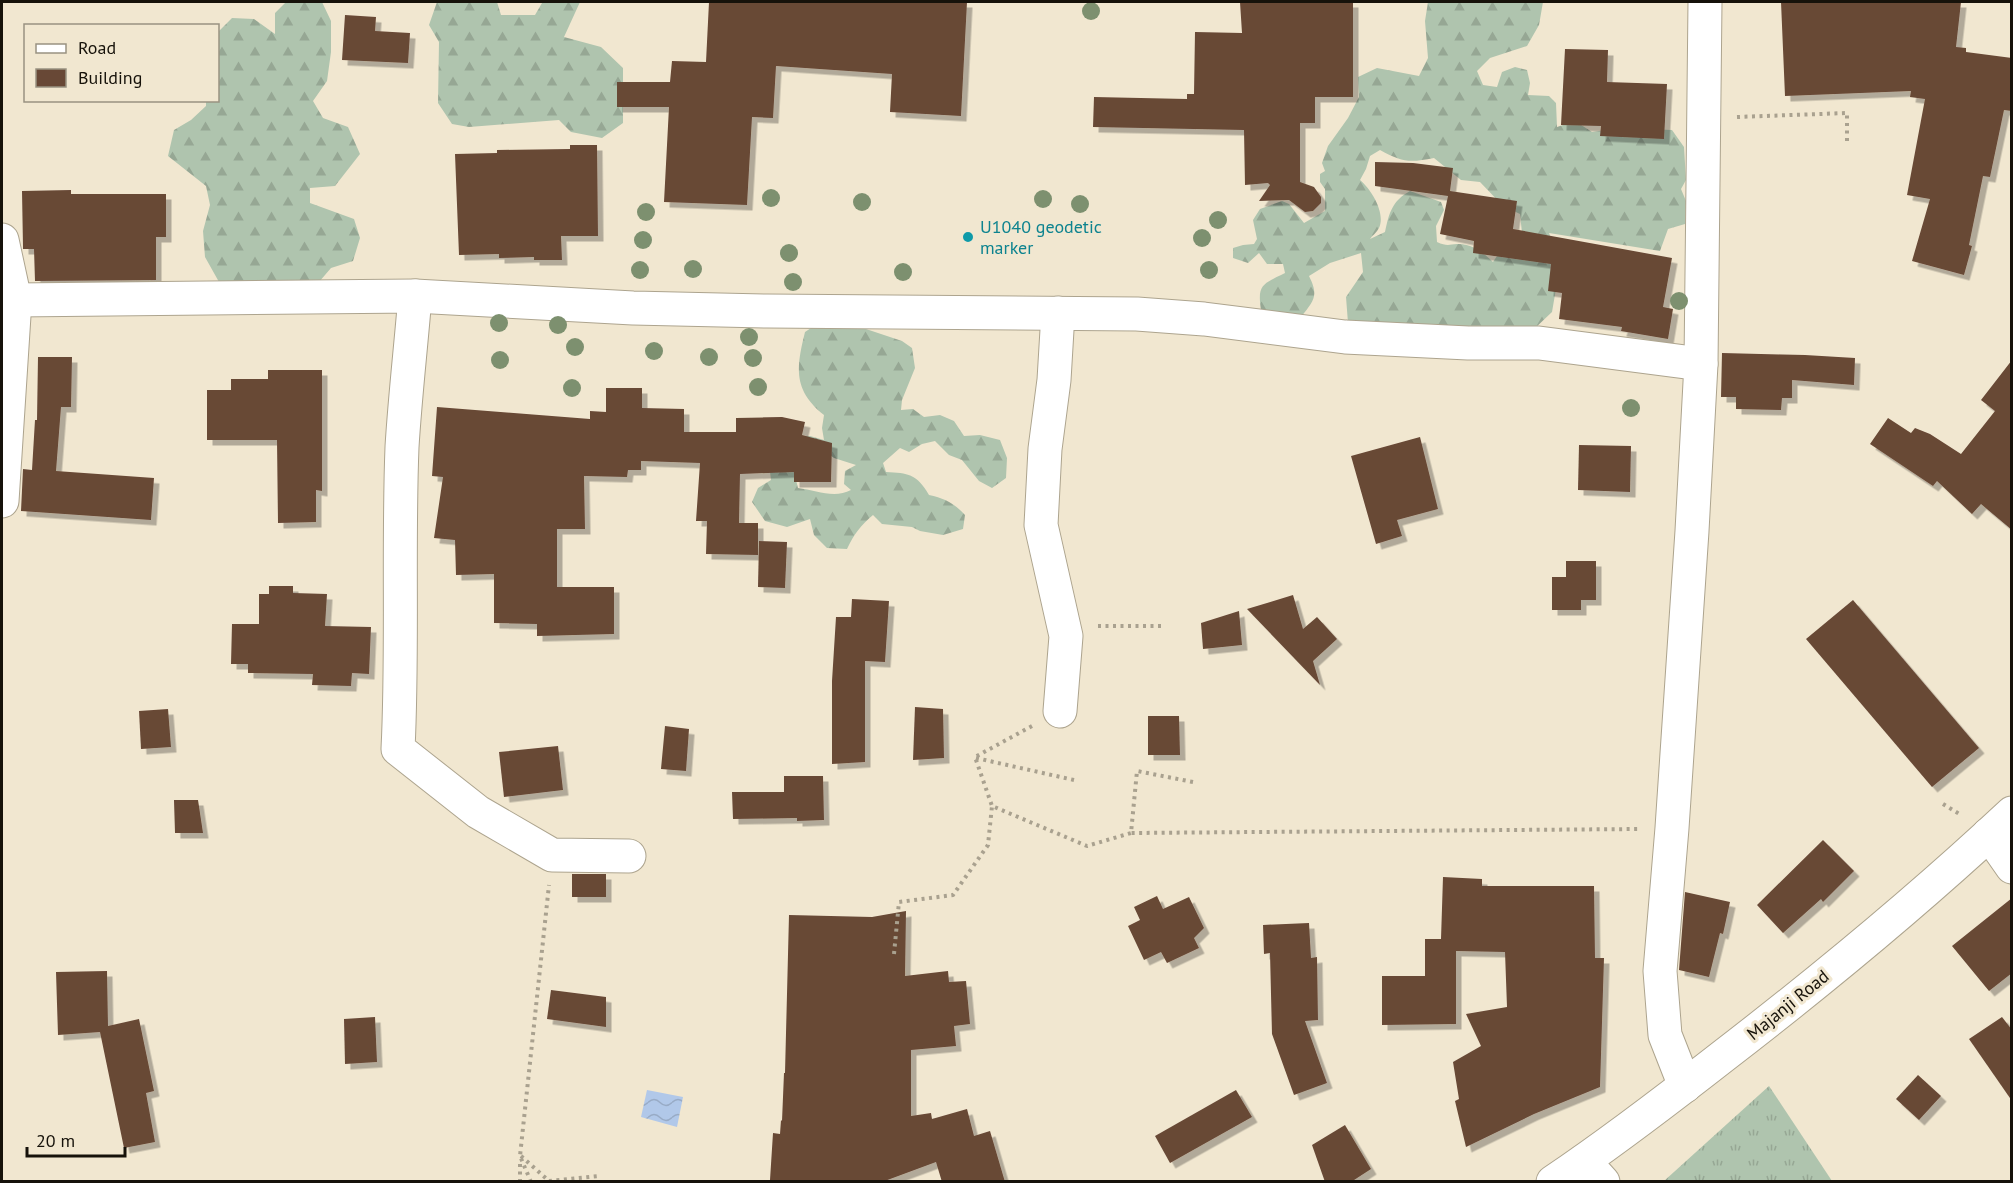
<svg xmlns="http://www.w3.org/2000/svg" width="2013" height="1183" viewBox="0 0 2013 1183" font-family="'PT Sans',sans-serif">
	<defs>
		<pattern id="grass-tufts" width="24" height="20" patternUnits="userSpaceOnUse" patternTransform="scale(1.5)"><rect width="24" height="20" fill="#afc4ae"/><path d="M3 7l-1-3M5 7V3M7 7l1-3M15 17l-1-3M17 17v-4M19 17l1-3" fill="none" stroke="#96a794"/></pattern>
		<pattern id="forest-firs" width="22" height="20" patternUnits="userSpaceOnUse" patternTransform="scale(1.5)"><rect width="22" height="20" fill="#afc4ae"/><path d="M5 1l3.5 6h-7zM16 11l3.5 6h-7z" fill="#96a794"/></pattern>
		<pattern id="water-waves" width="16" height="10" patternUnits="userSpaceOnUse" patternTransform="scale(1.5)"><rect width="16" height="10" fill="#b1c8e9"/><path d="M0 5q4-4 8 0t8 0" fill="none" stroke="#98abc6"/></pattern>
		<filter id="shadow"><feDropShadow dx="5.5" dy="5.5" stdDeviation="0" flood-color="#0004"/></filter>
	</defs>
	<rect width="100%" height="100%" fill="#f1e7d0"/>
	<!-- grass -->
	<polygon fill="url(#grass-tufts)" points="1769,1086 1832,1181 1664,1181"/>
	<!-- forest -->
	<g fill="url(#forest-firs)" fill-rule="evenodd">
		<polygon points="286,2 322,2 331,21 331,52 327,81 313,101 323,118 348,127 360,154 335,186 310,188 310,203 354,219 360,238 353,261 331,268 313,289 219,282 205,257 203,231 210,205 206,186 168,156 174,130 191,120 206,106 206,101 218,100 218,32 232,18 254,19 275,34 275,13"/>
		<polygon points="437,2 497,2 501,15 535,15 542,3 540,2 580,2 564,37 601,47 623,68 623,123 602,138 571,132 559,120 469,127 452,124 438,103 439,42 429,25"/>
		<path d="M 1428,2 L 1543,2 L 1539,25 L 1527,46 L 1490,58 L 1477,71 L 1483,85 L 1497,87 L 1502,72 L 1515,67 L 1527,70 L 1530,83 L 1528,95 L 1549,96 L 1556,103 L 1557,127 L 1575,121 L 1592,132 L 1620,128 L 1672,130 L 1684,147 L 1686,180 L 1681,189 L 1686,201 L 1685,224 L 1668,229 L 1660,251 L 1549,233 L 1557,253 L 1558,277 L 1552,312 L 1532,331 L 1348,323 L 1346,297 L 1363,272 L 1361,253 L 1330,263 L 1309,276 C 1319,296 1314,300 1301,317 L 1261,310 C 1257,284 1263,284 1285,273 L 1283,264 L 1267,264 L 1259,253 L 1248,263 L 1233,258 L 1233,248 L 1243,245 L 1254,244 L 1257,239 L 1253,220 L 1260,209 L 1282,201 L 1289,204 L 1304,223 L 1325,211 L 1325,189 L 1320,182 L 1320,174 L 1325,171 L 1322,163 L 1328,146 L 1348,118 L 1359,97 L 1358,77 L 1377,68 L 1419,76 L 1428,58 L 1425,21 ZM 1380,150 C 1402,162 1409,163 1434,158 L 1461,180 L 1480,182 L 1503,206 L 1520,214 L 1522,233 L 1501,250 L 1493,262 C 1484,253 1471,243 1457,244 C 1448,245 1446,246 1437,242 L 1436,226 L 1444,210 L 1441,202 L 1410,191 C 1392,201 1389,213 1385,232 L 1370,239 C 1372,236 1377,232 1379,228 C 1386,213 1371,189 1360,180 L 1366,169 L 1370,156 Z"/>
		<path d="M 814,326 L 857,326 L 902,341 L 912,348 L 915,368 L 902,400 L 901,410 L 913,409 L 924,417 L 940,415 L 954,421 L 964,436 L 980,435 L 1000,440 L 1007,458 L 1006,478 L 992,488 L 979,481 L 962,460 L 949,455 L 935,441 L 922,444 L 909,452 L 900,448 L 883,463 L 886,472 C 908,473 917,474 929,495 C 944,498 954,503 965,515 L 963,529 L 943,535 L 920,531 L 912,527 L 882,524 L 873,515 C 861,525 854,534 847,549 L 827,548 L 814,535 L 810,519 L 787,527 L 765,521 L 752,502 L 758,488 L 771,480 L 769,463 L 796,437 L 810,436 L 824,440 L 822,428 L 824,415 C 793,390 796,368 805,332 ZM 826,452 L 834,458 L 856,465 L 845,471 L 844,484 L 851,490 C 834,499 816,490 798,488 L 791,460 Z"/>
	</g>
	<!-- water -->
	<polygon fill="url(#water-waves)" points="647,1090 683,1097 677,1127 641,1117"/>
	<!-- building -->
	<g fill="#684836" filter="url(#shadow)">
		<polygon points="709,2 967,2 961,116 890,112 892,74 776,66 773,118 752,117 747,205 664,202 669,107 617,107 617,82 670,82 672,61 706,62"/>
		<polygon points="1240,2 1353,2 1353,97 1315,97 1315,123 1300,123 1300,182 1314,187 1321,197 1321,203 1313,211 1305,212 1289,200 1259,201 1270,185 1268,183 1245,185 1244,130 1093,127 1094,97 1187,99 1187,94 1194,94 1195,32 1242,33"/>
		<polygon points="1781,2 1961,2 1956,47 1966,48 1966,52 2012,58 2012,111 2004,110 1990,177 1983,176 1969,245 1972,246 1964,275 1912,261 1930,199 1907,195 1925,99 1910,97 1911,91 1785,96"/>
		<polygon points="345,15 376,17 375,31 410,33 408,63 342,60"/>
		<polygon points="1565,49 1608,50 1607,82 1667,84 1664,139 1600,136 1601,126 1561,125"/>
		<polygon points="570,145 597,145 598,236 561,236 562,260 534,260 534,257 499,258 499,254 459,255 455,154 497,153 497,150 570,149"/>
		<polygon points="1375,162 1413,163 1453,168 1450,191 1517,201 1513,229 1672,258 1663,307 1673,309 1668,339 1621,331 1622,327 1559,319 1562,293 1548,291 1551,264 1473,253 1474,241 1440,234 1448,196 1375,186"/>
		<polygon points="71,190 71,194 166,194 166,237 156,237 156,280 35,281 34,249 23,249 23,247 22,191"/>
		<polygon points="1722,353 1805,355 1855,358 1854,385 1792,380 1792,398 1782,398 1781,410 1736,409 1736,397 1721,397"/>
		<polygon points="38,357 72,357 71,407 61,407 56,471 154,478 151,520 21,511 23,469 32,470 35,420 37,420"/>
		<polygon points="2012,360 2012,530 1981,504 1972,514 1937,481 1933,486 1870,444 1888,418 1911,433 1915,428 1930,434 1961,454 1995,411 1981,400"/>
		<polygon points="268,370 322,370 322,491 316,490 316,522 278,523 277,440 207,440 207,390 231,390 231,379 268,379"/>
		<polygon points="606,388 642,388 642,408 684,409 684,432 736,432 736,418 782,417 805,422 802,435 832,443 831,482 794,482 794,472 740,474 739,523 758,523 758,555 706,554 707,521 696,521 700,463 641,461 641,470 628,470 627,477 584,476 585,529 557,529 557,587 614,587 614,634 537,636 537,624 494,623 494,574 456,575 455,540 434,538 443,477 432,476 437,407 590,419 590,411 606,412"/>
		<polygon points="1420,437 1438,509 1397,520 1402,536 1376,544 1351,456"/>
		<polygon points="1579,445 1631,446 1630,492 1578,490"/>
		<polygon points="759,541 787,542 785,588 758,587"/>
		<polygon points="1566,561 1596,561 1596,600 1581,600 1581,610 1552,610 1552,577 1566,577"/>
		<polygon points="269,586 293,586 293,593 327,594 325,626 371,627 369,674 352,673 351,686 312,685 313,674 248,673 248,664 231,664 232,624 259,624 259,594 269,594"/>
		<polygon points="1293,595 1303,629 1317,617 1337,639 1313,661 1320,685 1247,609"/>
		<polygon points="852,599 889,601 885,662 865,661 865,762 832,764 832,681 836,617 851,617"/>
		<polygon points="1853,600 1979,748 1932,787 1806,639"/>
		<polygon points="1239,611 1242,645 1203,649 1201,623"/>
		<polygon points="915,707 943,709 944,758 913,760"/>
		<polygon points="168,709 171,747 141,749 139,711"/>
		<polygon points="1148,716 1179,716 1180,755 1148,755"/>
		<polygon points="665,726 689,729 686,771 661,769"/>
		<polygon points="558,746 563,790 504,797 499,752"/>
		<polygon points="784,776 823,776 824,820 797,821 797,818 733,819 732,792 784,792"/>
		<polygon points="174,800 198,800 203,833 175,833"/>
		<polygon points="1823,840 1854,871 1823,902 1821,899 1783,933 1757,905"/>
		<rect x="572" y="874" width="34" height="23"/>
		<polygon points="1443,877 1482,879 1482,886 1594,886 1595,958 1604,958 1600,1087 1534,1114 1466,1147 1455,1101 1459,1099 1453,1062 1481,1046 1466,1014 1507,1007 1505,952 1456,951 1456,1024 1382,1025 1382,976 1425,976 1425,939 1441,939"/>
		<polygon points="1685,892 1730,902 1723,934 1720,933 1709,977 1679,970"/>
		<polygon points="1157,896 1163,909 1189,897 1204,928 1194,938 1199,948 1167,963 1161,952 1144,960 1128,926 1140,920 1134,907"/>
		<polygon points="2012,898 2012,973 1989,991 1952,946"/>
		<polygon points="906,911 905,976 948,971 949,982 966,981 970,1024 954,1026 956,1046 911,1050 911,1116 931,1113 932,1119 967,1109 974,1136 990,1131 1005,1182 942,1182 936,1162 882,1182 770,1180 773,1133 780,1134 781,1120 782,1121 784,1073 785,1073 789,915 872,917"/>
		<polygon points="1309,923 1311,958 1317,957 1318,1020 1305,1021 1327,1083 1294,1095 1272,1034 1270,953 1264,954 1263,925"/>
		<polygon points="107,971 108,1026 139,1019 154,1091 146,1093 155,1142 124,1148 100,1032 58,1035 56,972"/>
		<polygon points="551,990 606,997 606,1027 547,1019"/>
		<polygon points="375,1017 377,1062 345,1064 344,1019"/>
		<polygon points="2002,1017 2012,1030 2012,1101 1969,1039"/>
		<polygon points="1918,1075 1941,1096 1919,1120 1896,1099"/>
		<polygon points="1236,1090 1252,1117 1170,1163 1155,1136"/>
		<polygon points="1345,1125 1371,1169 1351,1182 1325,1182 1312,1145"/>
	</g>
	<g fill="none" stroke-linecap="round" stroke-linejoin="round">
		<defs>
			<g id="minor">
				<polyline points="2,240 15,300 2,501"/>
				<path d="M 415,296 C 411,346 405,397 402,447 C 398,548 403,649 398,749 L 478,812 L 552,855 L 629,856"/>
				<polyline points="15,300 415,296 633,308 767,311 1137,314 1204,319 1345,337 1468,343 1539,343 1701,364"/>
				<polyline points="1058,313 1054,380 1045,449 1041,525 1066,636 1060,711"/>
				<polyline points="1989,834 2012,867"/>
				<polyline points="1685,1086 1665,1035 1660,971 1672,828 1692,531 1701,364 1705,2"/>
				<polyline points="1584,1161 1603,1182"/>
			</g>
			<path id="major" d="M 1553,1182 C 1611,1143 1667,1100 1722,1057 C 1822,980 1920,899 2012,813"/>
		</defs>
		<!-- minor casing -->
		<use href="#minor" stroke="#ada48e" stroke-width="35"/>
		<!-- major casing -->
		<use href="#major" stroke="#ada48e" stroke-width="35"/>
		<!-- path -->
		<g stroke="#a9a18f" stroke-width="4" stroke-dasharray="3 4.5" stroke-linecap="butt">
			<polyline points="1737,117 1847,113 1847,145"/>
			<polyline points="1098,626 1162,626"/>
			<polyline points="1032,726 975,757 992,806 1087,846 1131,833"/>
			<polyline points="976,758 1074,780"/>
			<polyline points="1193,782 1137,771 1131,833 1639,829"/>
			<polyline points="1943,804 1961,815"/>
			<polyline points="894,954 899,902 953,895 988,845 992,806"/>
			<polyline points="521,1156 549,1181 599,1176"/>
			<polyline points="520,1182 520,1160"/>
			<polyline points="531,1182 520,1156 549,885"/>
		</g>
		<!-- minor -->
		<use href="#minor" stroke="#fff" stroke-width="33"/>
		<!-- major -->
		<use href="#major" stroke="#fff" stroke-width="33"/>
	</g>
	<!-- trees -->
	<g fill="#7d906f">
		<circle cx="1091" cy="11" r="9"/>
		<circle cx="771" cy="198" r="9"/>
		<circle cx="1043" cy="199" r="9"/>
		<circle cx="862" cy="202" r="9"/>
		<circle cx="1080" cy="204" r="9"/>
		<circle cx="646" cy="212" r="9"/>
		<circle cx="1218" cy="220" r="9"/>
		<circle cx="1202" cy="238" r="9"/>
		<circle cx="643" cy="240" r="9"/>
		<circle cx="789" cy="253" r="9"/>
		<circle cx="693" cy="269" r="9"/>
		<circle cx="640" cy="270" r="9"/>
		<circle cx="1209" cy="270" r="9"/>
		<circle cx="903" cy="272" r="9"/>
		<circle cx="793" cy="282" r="9"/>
		<circle cx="1679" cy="301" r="9"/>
		<circle cx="499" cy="323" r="9"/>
		<circle cx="558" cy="325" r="9"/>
		<circle cx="749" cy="337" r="9"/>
		<circle cx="575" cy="347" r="9"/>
		<circle cx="654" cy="351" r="9"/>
		<circle cx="709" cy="357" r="9"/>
		<circle cx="753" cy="358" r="9"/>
		<circle cx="500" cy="360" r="9"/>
		<circle cx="758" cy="387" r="9"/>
		<circle cx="572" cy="388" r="9"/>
		<circle cx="1631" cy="408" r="9"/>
	</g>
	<!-- markers -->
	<circle fill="#0f9aa8" stroke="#f1e7d0" stroke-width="2" cx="968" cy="237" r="6"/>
	<g text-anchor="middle" stroke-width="6" stroke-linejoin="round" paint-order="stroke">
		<!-- culture labels -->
		<g font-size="18" fill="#0d838f" stroke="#f1e7d0" text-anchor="start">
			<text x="980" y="233">U1040 geodetic<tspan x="980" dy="21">marker</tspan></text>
		</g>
		<!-- street labels -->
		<g font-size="18" fill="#16120a" stroke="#f1e7d0">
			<text transform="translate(1788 1005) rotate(-39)" y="6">Majanji Road</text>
		</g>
	</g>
	<!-- border -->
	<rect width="2013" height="1183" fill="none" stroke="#16120a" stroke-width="6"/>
	<!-- legend -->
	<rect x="24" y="24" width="195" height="78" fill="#f1e7d0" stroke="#999281" stroke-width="1.5"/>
	<rect x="36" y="44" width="30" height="9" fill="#ffffff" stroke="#999281" stroke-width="1.5"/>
	<text x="78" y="54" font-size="18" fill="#16120a">Road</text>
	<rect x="36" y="69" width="30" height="18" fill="#684836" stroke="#999281" stroke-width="1.5"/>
	<text x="78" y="84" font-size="18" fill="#16120a">Building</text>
	<!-- scale -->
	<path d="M27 1147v9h98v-9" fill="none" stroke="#16120a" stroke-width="3"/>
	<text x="36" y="1147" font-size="18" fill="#16120a" stroke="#f1e7d0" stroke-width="4.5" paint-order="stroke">20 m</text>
</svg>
